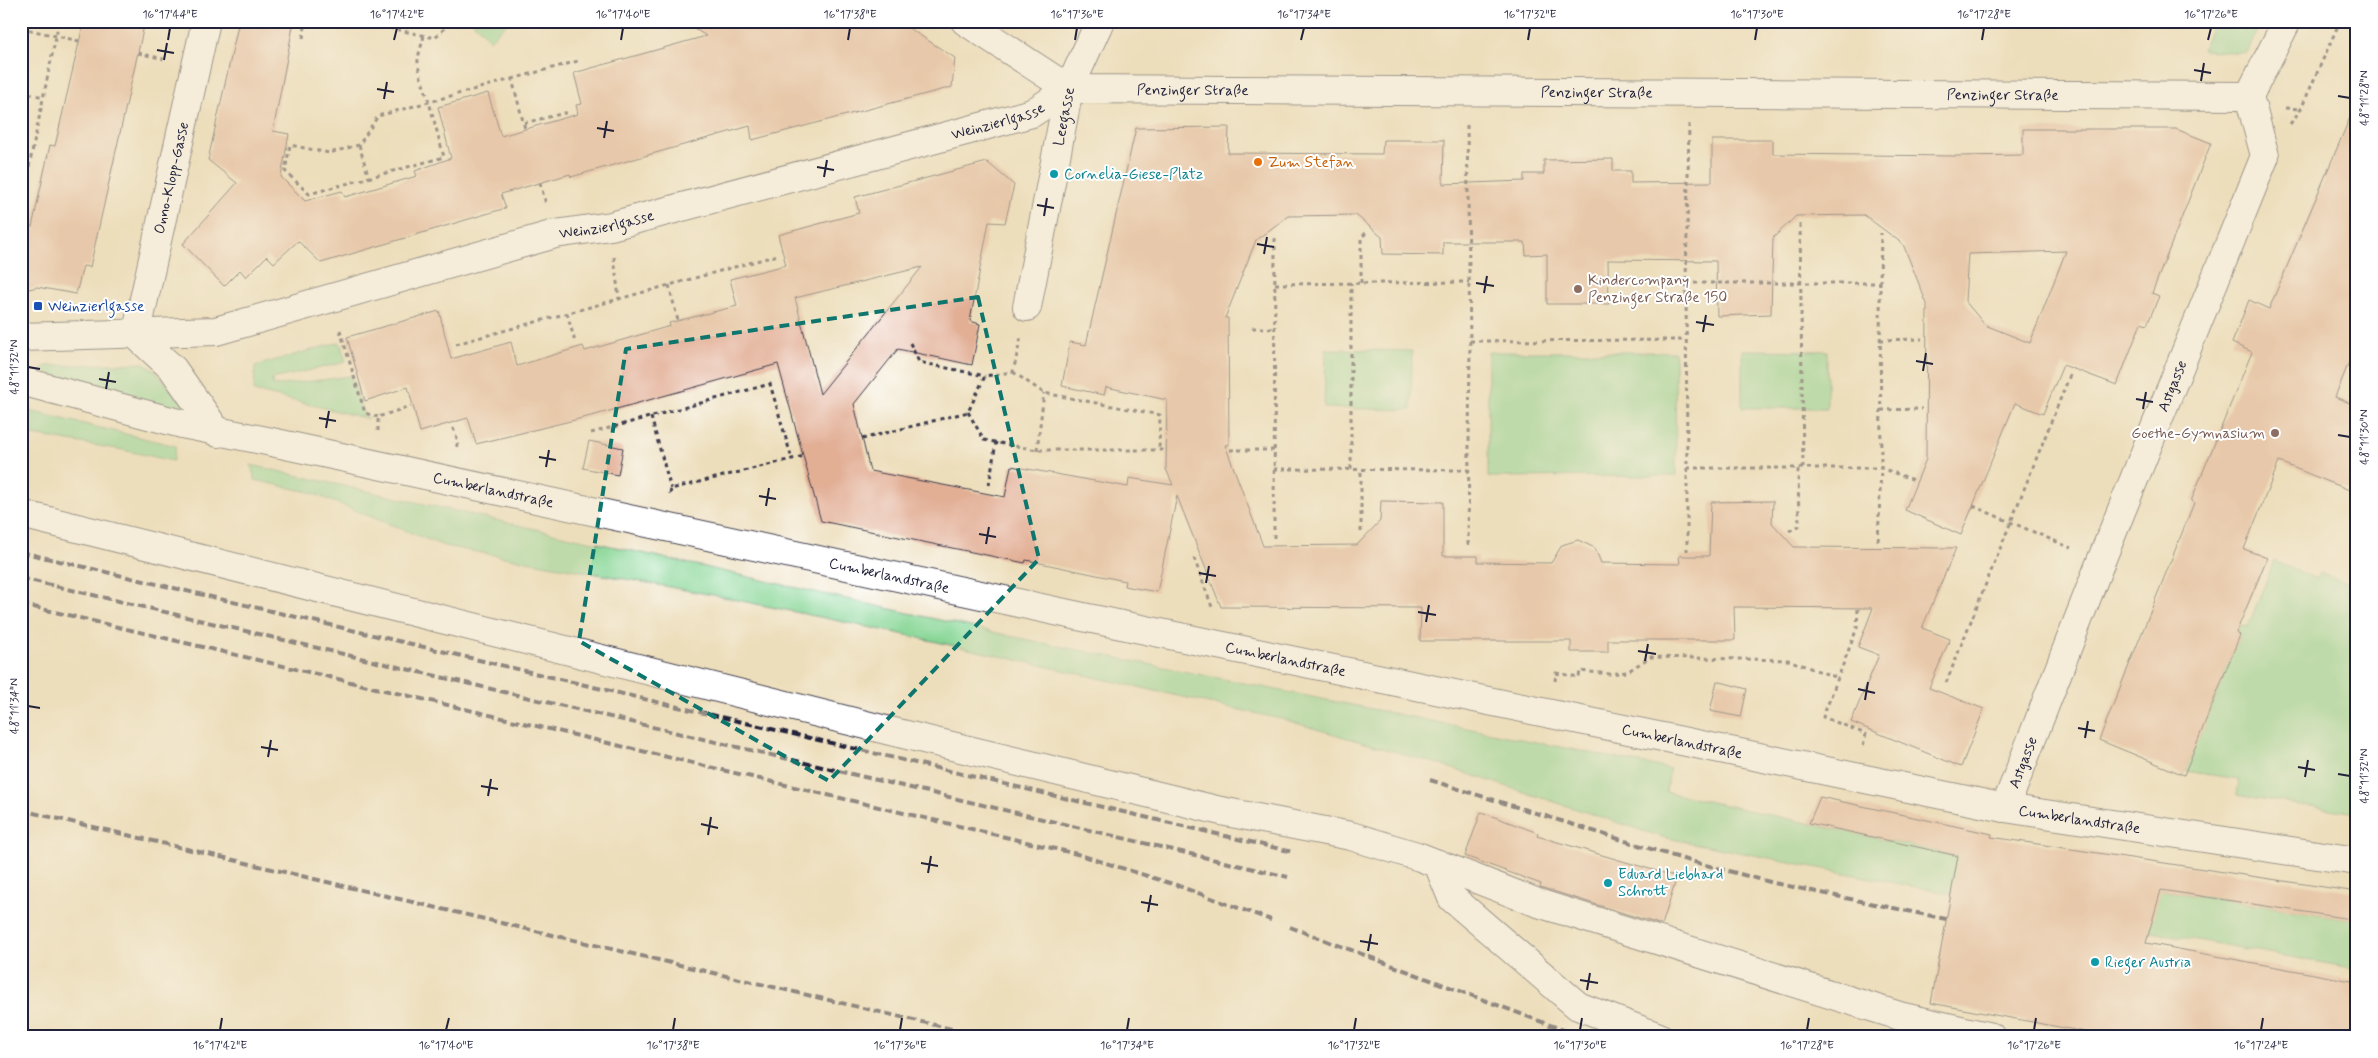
<svg xmlns="http://www.w3.org/2000/svg" width="2378" height="1058" viewBox="0 0 2378 1058" font-family="Mynerve,sans-serif">
	<rect width="100%" height="100%" fill="#fff"/>
	<filter id="ink" filterUnits="userSpaceOnUse"><feTurbulence type="fractalNoise" baseFrequency=".02" numOctaves="2"/><feDisplacementMap in="SourceGraphic" scale="10" xChannelSelector="R" yChannelSelector="G"/><feConvolveMatrix kernelMatrix="1 2 1 2 8 2 1 2 1" color-interpolation-filters="sRGB"/></filter>
	<filter id="wash" filterUnits="userSpaceOnUse"><feTurbulence type="fractalNoise" baseFrequency=".0096" numOctaves="4" result="noise"/><feDisplacementMap in="SourceGraphic" scale="20" xChannelSelector="R" yChannelSelector="G"/><feGaussianBlur stdDeviation="1.12" result="paint"/><feColorMatrix in="noise" values="0 0 0 0 0 0 0 0 0 0 0 0 0 0 0 0 0 1.4 0 .05"/><feComposite in="paint" operator="in"/></filter>
	<g filter="url(#wash)">
		<rect width="100%" height="100%" fill="#eddebb"/>
		<!-- green -->
		<g fill="#87d695" stroke="#547c68">
			<polygon points="472,21 509,21 490,40"/>
			<polygon points="2214,21 2261,21 2247,53 2202,50"/>
			<polygon points="340,342 346,362 272,379 273,386 351,376 363,413 369,419 254,391 255,366"/>
			<polygon points="1326,349 1412,351 1411,410 1324,408"/>
			<polygon points="1742,350 1827,351 1827,408 1742,408"/>
			<polygon points="1488,352 1675,352 1676,476 1488,477"/>
			<polygon points="144,363 155,371 191,412 190,420 44,372 42,369 46,366"/>
			<polygon points="21,409 176,446 173,461 123,450 21,433"/>
			<polygon points="251,465 1024,639 1670,769 1666,792 2007,867 2357,920 2357,969 2048,913 1662,837 1441,765 1285,720 897,633 713,595 444,546 309,492 255,480"/>
			<polygon points="2274,561 2317,579 2320,573 2357,587 2357,813 2237,795 2239,779 2185,771 2240,635 2236,633 2240,625 2248,627"/>
		</g>
		<g id="blocks">
			<!-- building -->
			<g fill="#e2ae94" fill-rule="evenodd">
				<polygon points="84,21 145,21 90,267 83,266 76,294 37,287 21,291 21,225 32,227 50,145 55,146"/>
				<polygon points="239,21 294,21 273,131 289,134 281,177 305,201 342,191 345,197 417,176 415,171 451,158 438,107 488,93 501,136 578,114 576,105 582,104 574,73 706,36 683,21 898,21 955,58 952,87 752,140 750,126 571,177 570,174 501,194 506,208 321,263 298,241 274,263 267,256 246,277 240,270 224,286 183,244 237,183 208,160"/>
				<polygon points="2357,101 2357,342 2335,397 2357,406 2357,493 2279,462 2244,549 2267,558 2236,633 2240,635 2184,775 2099,740 2194,503 2191,501 2252,352 2232,343 2240,323 2249,300 2269,309"/>
				<path d="M 1229,127 L 1228,153 L 1382,154 L 1383,140 L 1444,140 L 1443,184 L 1524,181 L 1524,174 L 1544,174 L 1544,160 L 1613,159 L 1613,171 L 1631,171 L 1631,183 L 1712,182 L 1712,140 L 1773,140 L 1773,154 L 1957,156 L 2023,155 L 2023,129 L 2176,129 L 2211,143 L 2152,293 L 2159,296 L 2147,325 L 2141,323 L 2117,385 L 2063,365 L 2043,414 L 2015,403 L 1961,535 L 1905,510 L 1926,459 L 1927,304 L 1903,244 L 1864,215 L 1796,216 L 1773,238 L 1771,314 L 1717,316 L 1716,261 L 1608,260 L 1609,304 L 1547,304 L 1547,254 L 1526,255 L 1525,242 L 1443,242 L 1443,255 L 1383,254 L 1382,237 L 1356,215 L 1288,216 L 1256,240 L 1225,318 L 1228,318 L 1229,445 L 1225,445 L 1263,546 L 1357,545 L 1380,521 L 1381,501 L 1443,502 L 1443,556 L 1478,556 L 1478,562 L 1551,563 L 1562,545 L 1578,540 L 1595,548 L 1601,563 L 1680,564 L 1679,556 L 1709,556 L 1711,502 L 1773,501 L 1772,523 L 1794,547 L 1956,548 L 1922,628 L 1950,639 L 1929,688 L 1984,709 L 1961,767 L 1851,722 L 1879,655 L 1858,647 L 1873,608 L 1734,607 L 1735,640 L 1608,640 L 1608,652 L 1571,652 L 1571,641 L 1420,641 L 1421,608 L 1221,607 L 1177,496 L 1157,592 L 1124,586 L 1125,581 L 1026,560 L 1025,563 L 821,521 L 778,364 L 595,415 L 476,444 L 468,418 L 420,432 L 408,387 L 365,401 L 347,337 L 439,311 L 451,359 L 511,342 L 517,366 L 583,346 L 585,351 L 670,326 L 669,323 L 737,306 L 730,279 L 786,265 L 778,235 L 859,213 L 855,197 L 987,162 L 1014,185 L 1005,223 L 989,222 L 970,321 L 980,324 L 972,365 L 898,349 L 854,404 L 870,471 L 1005,497 L 1011,466 L 1128,487 L 1129,478 L 1173,485 L 1166,469 L 1167,400 L 1106,387 L 1104,395 L 1062,386 L 1070,342 L 1086,345 L 1136,128 ZM 2066,251 L 2030,343 L 1985,325 L 1965,301 L 1968,254 ZM 922,267 L 820,394 L 795,298 Z"/>
				<polygon points="589,441 623,448 618,475 583,468"/>
				<polygon points="1717,681 1747,689 1741,717 1710,711"/>
				<polygon points="1820,797 1992,834 1991,837 2357,892 2357,920 2161,890 2146,943 2357,982 2357,1037 2112,1037 1931,1003 1958,856 1809,823"/>
				<polygon points="1481,812 1538,833 1537,836 1677,877 1662,925 1543,888 1540,887 1541,884 1465,856"/>
			</g>
		</g>
	</g>
	<g filter="url(#ink)">
		<use href="#blocks" fill-opacity="0" stroke="#403e4e" stroke-width="1"/>
		<g fill="none" stroke-linecap="round" stroke-linejoin="round">
			<defs>
				<g id="minor">
					<path id="s1" d="M 965,21 L 1069,89 L 2249,96"/>
					<path id="s2" d="M 1027,307 L 1069,89 L 1100,21"/>
					<path id="s3" d="M 136,335 L 206,21"/>
					<polyline points="136,335 173,369 218,433"/>
					<path id="s4" d="M 21,337 L 216,331 L 555,234 L 611,226 L 988,125 L 1032,113 L 1069,89"/>
					<path id="s5" d="M 21,381 L 182,424 L 267,441 L 1083,617 L 2005,808 L 2357,861"/>
					<polyline points="21,514 886,730 1221,811 1351,836 1420,857 1538,903 1903,1017 1991,1037"/>
					<path id="s6" d="M 2005,808 L 2101,561 L 2265,156 L 2249,96 L 2287,21"/>
					<polyline points="1438,864 1452,898 1578,1006 1659,1037"/>
				</g>
			</defs>
			<!-- minor casing -->
			<use href="#minor" stroke="#403e4e" stroke-width="30"/>
			<!-- path -->
			<g stroke="#403e4e" stroke-width="3" stroke-dasharray="4 4" stroke-linecap="butt">
				<polyline points="358,21 435,38 452,21"/>
				<polyline points="21,28 79,41"/>
				<path d="M 424,36 C 422,44 419,52 418,59 C 417,71 426,90 429,102 L 444,157 L 309,194 L 285,171 L 290,145 L 329,153 L 359,145 L 378,116 L 512,79 L 525,129"/>
				<polyline points="303,38 306,21"/>
				<polyline points="138,53 164,59"/>
				<polyline points="512,79 578,61"/>
				<polyline points="21,92 44,97"/>
				<polyline points="2285,108 2301,109"/>
				<polyline points="524,123 569,112"/>
				<polyline points="1689,124 1686,283 1687,468 1881,468 1917,481"/>
				<polyline points="2290,124 2301,109 2340,21"/>
				<polyline points="1467,125 1470,341 1468,549"/>
				<polyline points="359,145 369,178"/>
				<polyline points="540,183 546,204"/>
				<polyline points="21,206 59,21"/>
				<polyline points="1800,224 1803,468"/>
				<polyline points="614,257 619,299"/>
				<polyline points="1361,283 1361,238 1368,231"/>
				<polyline points="1686,283 1880,283 1881,468 1878,543"/>
				<polyline points="1880,283 1881,233"/>
				<polyline points="1275,284 1469,282"/>
				<polyline points="669,285 678,321"/>
				<polyline points="567,313 575,342"/>
				<polyline points="1252,328 1275,328"/>
				<polyline points="340,330 365,413 378,417"/>
				<polyline points="1880,340 1922,339"/>
				<polyline points="1470,341 1686,340"/>
				<polyline points="910,343 919,362 985,376"/>
				<polyline points="456,344 778,255"/>
				<polyline points="1013,372 1044,393 1160,415 1159,450"/>
				<polyline points="1881,410 1922,409"/>
				<polyline points="968,412 984,440 1037,450 1167,450"/>
				<polyline points="651,417 671,489"/>
				<polyline points="453,428 458,441 456,449"/>
				<polyline points="378,431 378,417 411,406"/>
				<polyline points="591,433 770,384 792,459"/>
				<polyline points="862,439 968,412 985,376 1013,372 1021,337"/>
				<polyline points="1037,450 1044,393"/>
				<polyline points="1230,450 1274,450"/>
				<polyline points="1687,468 1687,551"/>
				<polyline points="1274,469 1470,470"/>
				<polyline points="1351,469 1351,283"/>
				<polyline points="989,485 996,442"/>
				<polyline points="670,494 671,489 804,456"/>
				<polyline points="1973,506 2071,548"/>
				<polyline points="1789,531 1799,526 1798,468"/>
				<polyline points="1361,532 1361,469"/>
				<polyline points="1274,538 1275,234"/>
				<polyline points="1194,558 1213,610"/>
				<polyline points="1858,609 1857,628 1823,717 1866,734 1863,746"/>
				<polyline points="1555,681 1556,673 1579,677 1580,671 1610,674 1627,672 1650,657 1788,660 1838,678"/>
				<polyline points="1946,683 2070,375"/>
			</g>
			<!-- minor -->
			<use href="#minor" stroke="#fff" stroke-width="28"/>
			<!-- rail -->
			<g stroke="#22223b" stroke-width="4" stroke-dasharray="8 4" stroke-linecap="butt">
				<polyline points="21,552 1293,852"/>
				<polyline points="21,578 1288,877"/>
				<polyline points="21,604 1077,854 1176,885 1271,920"/>
				<polyline points="1430,780 1683,859 1774,883 1946,919"/>
				<polyline points="21,810 986,1037"/>
				<polyline points="1290,927 1582,1037"/>
			</g>
		</g>
	</g>
	<!-- marked area -->
	<path d="M0 0H2378V1058H0ZM 978,297 L 1039,559 L 829,781 L 579,641 L 626,349 Z" fill="#eddebb" fill-opacity=".55" fill-rule="evenodd"/>
	<path fill="none" stroke="#0f766e" stroke-width="4" stroke-dasharray="10 6" stroke-linejoin="round" d="M 978,297 L 1039,559 L 829,781 L 579,641 L 626,349 Z"/>
	<!-- ticks -->
	<path fill="none" stroke="#22223b" stroke-width="2" d="M 168,40 L 170,28M 394,40 L 397,28M 621,40 L 623,28M 848,40 L 850,28M 1075,40 L 1077,28M 1301,40 L 1304,28M 1528,40 L 1530,28M 1755,40 L 1757,28M 1982,40 L 1984,28M 2208,40 L 2211,28M 157,50 L 174,53M 164,60 L 167,43M 2194,70 L 2211,73M 2201,81 L 2204,63M 377,89 L 394,92M 2338,96 L 2350,98M 384,99 L 387,82M 597,128 L 614,131M 604,138 L 607,121M 817,167 L 834,170M 824,177 L 827,160M 1037,205 L 1054,208M 1044,216 L 1047,198M 1257,244 L 1274,247M 1264,254 L 1267,237M 1476,283 L 1494,286M 1484,293 L 1487,276M 1696,322 L 1714,325M 1703,332 L 1706,315M 1916,361 L 1933,364M 28,367 L 40,369M 1923,371 L 1926,353M 99,379 L 116,382M 106,389 L 109,372M 2136,399 L 2153,402M 2143,409 L 2146,392M 319,418 L 336,421M 326,428 L 329,411M 2338,435 L 2350,437M 539,457 L 556,460M 546,467 L 549,450M 759,496 L 776,499M 766,506 L 769,488M 979,534 L 996,537M 986,544 L 989,527M 1199,573 L 1216,576M 1206,583 L 1209,566M 1418,612 L 1436,615M 1426,622 L 1429,605M 1638,651 L 1656,654M 1645,661 L 1648,644M 1858,689 L 1875,693M 1865,700 L 1868,682M 28,706 L 40,708M 2078,728 L 2095,731M 2085,738 L 2088,721M 261,747 L 278,750M 268,757 L 271,740M 2298,767 L 2315,770M 2338,774 L 2350,776M 2305,777 L 2308,760M 481,786 L 498,789M 488,796 L 491,779M 701,824 L 718,828M 708,835 L 711,817M 921,863 L 938,866M 928,873 L 931,856M 1141,902 L 1158,905M 1148,912 L 1151,895M 1360,941 L 1378,944M 1368,951 L 1371,934M 1580,980 L 1598,983M 1587,990 L 1590,973M 220,1030 L 222,1018M 446,1030 L 449,1018M 673,1030 L 675,1018M 900,1030 L 902,1018M 1127,1030 L 1129,1018M 1354,1030 L 1356,1018M 1580,1030 L 1582,1018M 1807,1030 L 1809,1018M 2034,1030 L 2036,1018M 2261,1030 L 2263,1018"/>
	<!-- markers -->
	<circle fill="#e8710a" stroke="#fff" stroke-width="2" cx="1258" cy="162" r="5"/>
	<g fill="#0f9aa8" stroke="#fff" stroke-width="2">
		<circle cx="1054" cy="174" r="5"/>
		<circle cx="1608" cy="883" r="5"/>
		<circle cx="2095" cy="962" r="5"/>
	</g>
	<g fill="#8d6e63" stroke="#fff" stroke-width="2">
		<circle cx="1578" cy="289" r="5"/>
		<circle cx="2275" cy="433" r="5"/>
	</g>
	<rect fill="#1a4fb4" stroke="#fff" stroke-width="2" x="33" y="301" width="10" height="10" rx="2.5"/>
	<g text-anchor="middle" stroke-width="4" stroke-linejoin="round" paint-order="stroke">
		<!-- street labels -->
		<g font-size="15" fill="#22223b" stroke="#fff">
			<text dy="5" stroke="none"><textPath href="#s1" startOffset="248">Penzinger Straße</textPath></text>
			<text dy="5" stroke="none"><textPath href="#s1" startOffset="652">Penzinger Straße</textPath></text>
			<text dy="5" stroke="none"><textPath href="#s1" startOffset="1058">Penzinger Straße</textPath></text>
			<text dy="5" stroke="none"><textPath href="#s2" startOffset="194">Leegasse</textPath></text>
			<text dy="5" stroke="none"><textPath href="#s4" startOffset="1005">Weinzierlgasse</textPath></text>
			<text dy="5" stroke="none"><textPath href="#s3" startOffset="161">Onno-Klopp-Gasse</textPath></text>
			<text dy="5" stroke="none"><textPath href="#s4" startOffset="600">Weinzierlgasse</textPath></text>
			<text dy="5" stroke="none"><textPath href="#s6" startOffset="454">Astgasse</textPath></text>
			<text dy="5" stroke="none"><textPath href="#s5" startOffset="485">Cumberlandstraße</textPath></text>
			<text dy="5" stroke="none"><textPath href="#s5" startOffset="890">Cumberlandstraße</textPath></text>
			<text dy="5" stroke="none"><textPath href="#s5" startOffset="1295">Cumberlandstraße</textPath></text>
			<text dy="5" stroke="none"><textPath href="#s5" startOffset="1700">Cumberlandstraße</textPath></text>
			<text dy="5" stroke="none"><textPath href="#s6" startOffset="49">Astgasse</textPath></text>
			<text dy="5" stroke="none"><textPath href="#s5" startOffset="2105">Cumberlandstraße</textPath></text>
		</g>
		<!-- food labels -->
		<g font-size="15" fill="#c56008" stroke="#fff" text-anchor="start">
			<text x="1268" y="167">Zum Stefan</text>
		</g>
		<!-- culture labels -->
		<g font-size="15" fill="#0d838f" stroke="#fff" text-anchor="start">
			<text x="1064" y="179">Cornelia-Giese-Platz</text>
			<text x="1618" y="879">Eduard Liebhard<tspan x="1618" dy="17">Schrott</tspan></text>
			<text x="2105" y="967">Rieger Austria</text>
		</g>
		<!-- education labels -->
		<g font-size="15" fill="#785e54" stroke="#fff" text-anchor="start">
			<text x="1588" y="285">Kindercompany<tspan x="1588" dy="17">Penzinger Straße 150</tspan></text>
			<text x="2265" y="438" text-anchor="end">Goethe-Gymnasium</text>
		</g>
		<!-- transit labels -->
		<g font-size="15" fill="#164399" stroke="#fff" text-anchor="start">
			<text x="48" y="311">Weinzierlgasse</text>
		</g>
	</g>
	<!-- margin -->
	<rect width="2378" height="1058" fill="none" stroke="#fff" stroke-width="55"/>
	<rect x="28" y="28" width="2322" height="1002" fill="none" stroke="#22223b" stroke-width="2"/>
	<g font-size="12" text-anchor="middle" fill="#22223b">
		<text x="170" y="18">16°17'44"E</text>
		<text x="397" y="18">16°17'42"E</text>
		<text x="623" y="18">16°17'40"E</text>
		<text x="850" y="18">16°17'38"E</text>
		<text x="1077" y="18">16°17'36"E</text>
		<text x="1304" y="18">16°17'34"E</text>
		<text x="1530" y="18">16°17'32"E</text>
		<text x="1757" y="18">16°17'30"E</text>
		<text x="1984" y="18">16°17'28"E</text>
		<text x="2211" y="18">16°17'26"E</text>
		<text transform="translate(2364 98) rotate(-90)" y="4">48°11'28"N</text>
		<text transform="translate(14 367) rotate(-90)" y="4">48°11'32"N</text>
		<text transform="translate(2364 437) rotate(-90)" y="4">48°11'30"N</text>
		<text transform="translate(14 706) rotate(-90)" y="4">48°11'34"N</text>
		<text transform="translate(2364 776) rotate(-90)" y="4">48°11'32"N</text>
		<text x="220" y="1049">16°17'42"E</text>
		<text x="446" y="1049">16°17'40"E</text>
		<text x="673" y="1049">16°17'38"E</text>
		<text x="900" y="1049">16°17'36"E</text>
		<text x="1127" y="1049">16°17'34"E</text>
		<text x="1354" y="1049">16°17'32"E</text>
		<text x="1580" y="1049">16°17'30"E</text>
		<text x="1807" y="1049">16°17'28"E</text>
		<text x="2034" y="1049">16°17'26"E</text>
		<text x="2261" y="1049">16°17'24"E</text>
	</g>
</svg>
